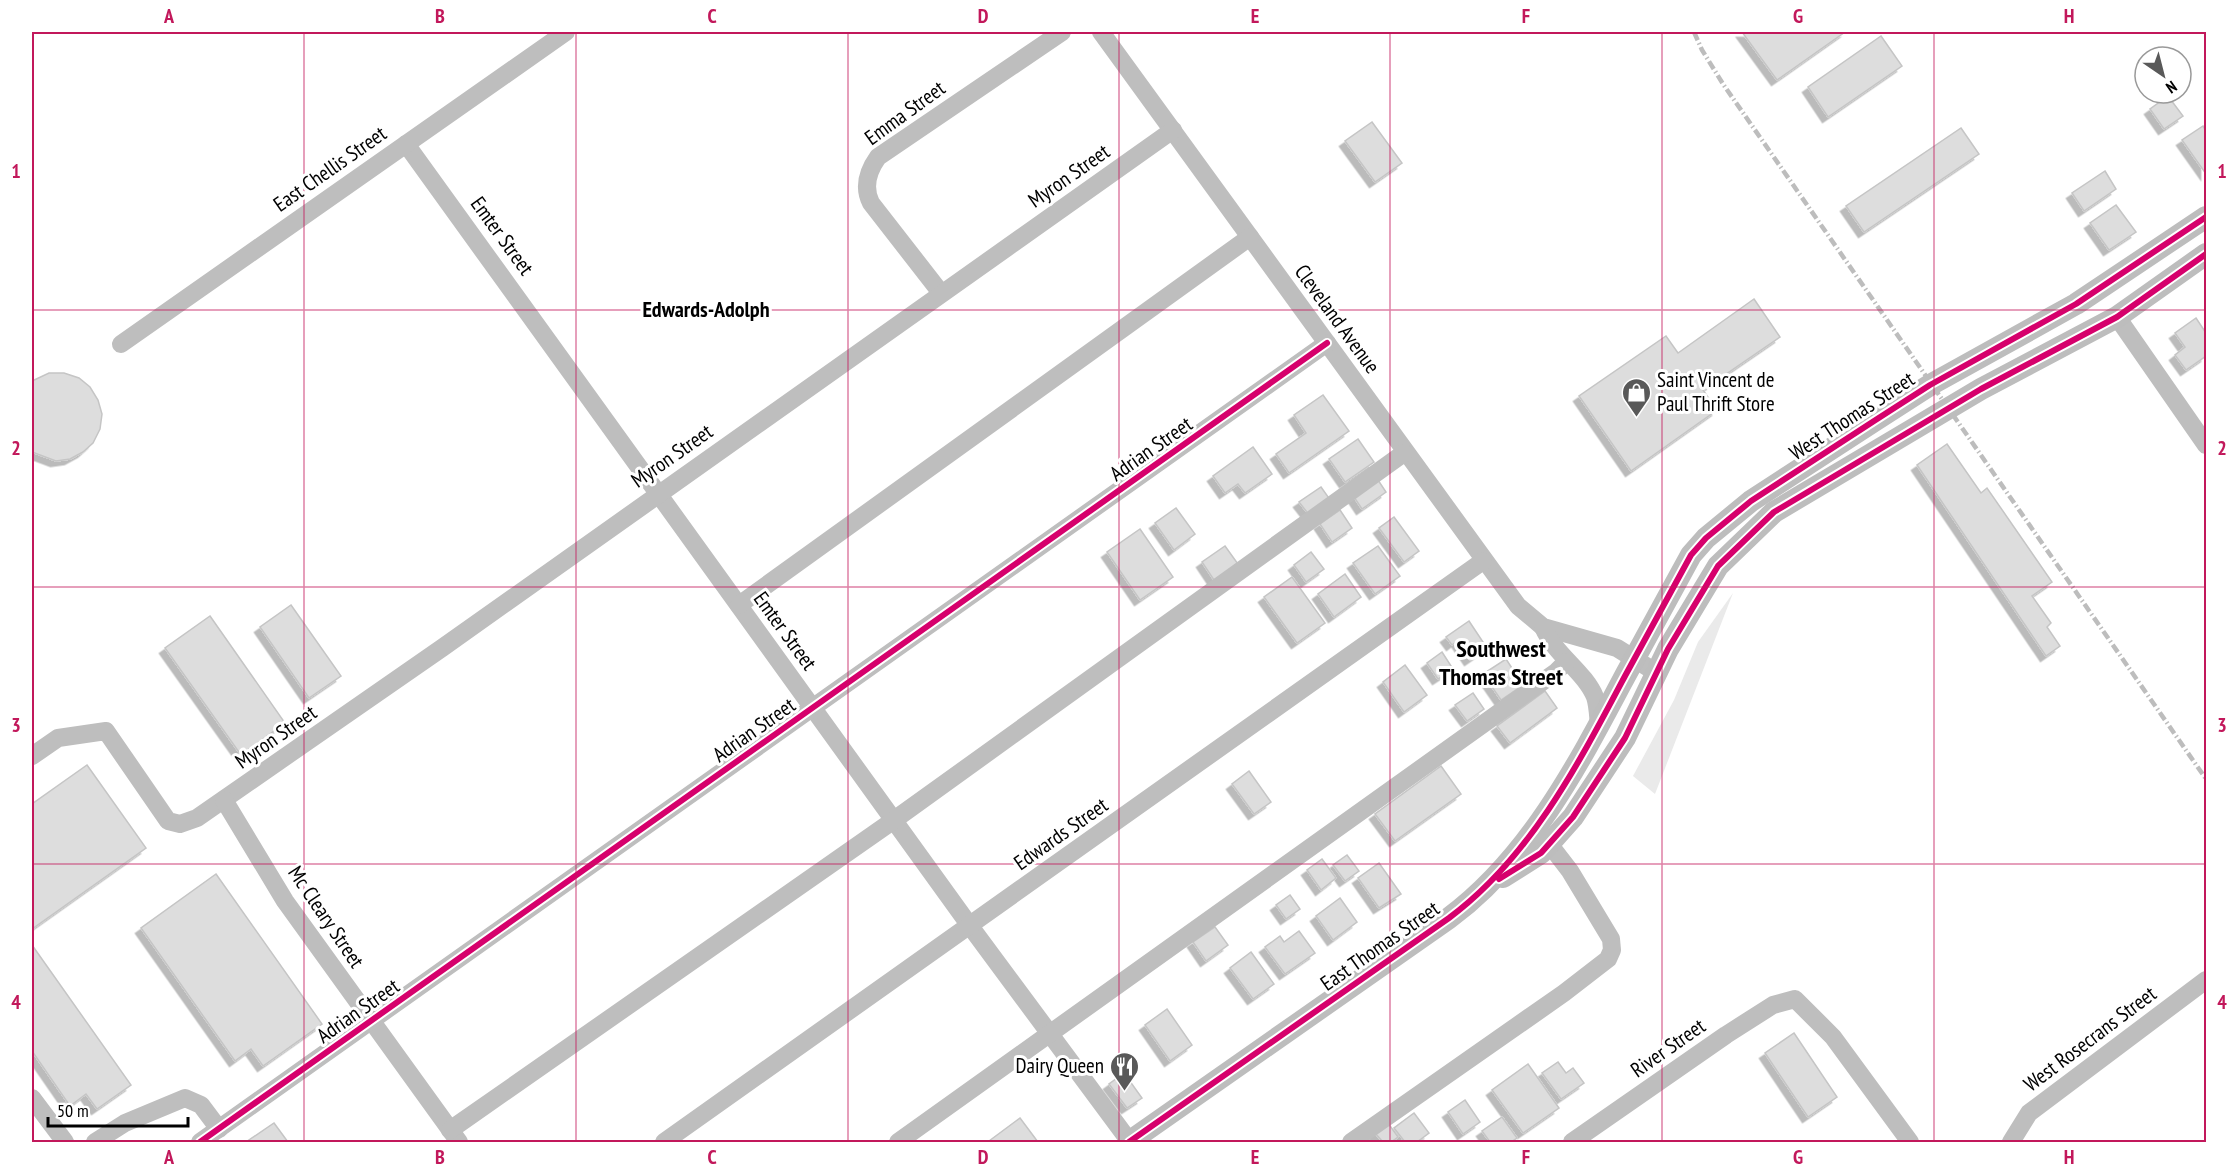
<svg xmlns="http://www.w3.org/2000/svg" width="2238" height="1174" viewBox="0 0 2238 1174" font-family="'PT Sans Narrow',sans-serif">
	<defs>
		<filter id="shadow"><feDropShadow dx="-5.5" dy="5.5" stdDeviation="0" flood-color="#0004"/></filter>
	</defs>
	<rect width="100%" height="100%" fill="#fff"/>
	<!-- green -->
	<polygon fill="#eaeaea" points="1733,593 1655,794 1633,776 1674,700 1698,642"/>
	<!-- building -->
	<g fill="#ddd" stroke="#c5c5c5" stroke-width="1.5" filter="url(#shadow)">
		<polygon points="1742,32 1845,32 1777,80"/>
		<polygon points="1881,36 1902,66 1828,117 1808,87"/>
		<polygon points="2168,96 2183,116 2164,129 2150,109"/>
		<polygon points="1372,122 1402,163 1375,182 1345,141"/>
		<polygon points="2203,126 2206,131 2206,174 2182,140"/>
		<polygon points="1961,128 1979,154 1864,232 1846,206"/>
		<polygon points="2105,171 2116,189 2084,211 2072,193"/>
		<polygon points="2116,205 2136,232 2109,250 2090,223"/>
		<polygon points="1754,299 1780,337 1703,390 1717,410 1631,471 1579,396 1666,336 1678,353"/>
		<polygon points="2196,318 2206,333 2206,356 2186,370 2175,355 2185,347 2175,333"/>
		<polygon points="49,373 64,373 79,378 90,387 98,400 102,414 100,429 93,443 83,452 70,459 56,461 32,452 32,381"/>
		<polygon points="1323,395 1349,431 1289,473 1276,454 1306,433 1294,415"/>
		<polygon points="1358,439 1374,462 1345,482 1329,459"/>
		<polygon points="1947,444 1981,493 1987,488 2052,582 2032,596 2051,623 2047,627 2060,646 2046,656 1917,465"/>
		<polygon points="1253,447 1272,474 1245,493 1238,484 1225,493 1213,476"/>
		<polygon points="1378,480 1386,492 1362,509 1354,497"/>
		<polygon points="1321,487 1331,501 1310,516 1299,502"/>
		<polygon points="1176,508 1195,534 1174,550 1155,523"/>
		<polygon points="1340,510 1352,528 1332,542 1320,524"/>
		<polygon points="1394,517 1419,551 1404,562 1379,528"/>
		<polygon points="1140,529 1173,577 1140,600 1107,552"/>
		<polygon points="1225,546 1238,564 1214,580 1202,562"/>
		<polygon points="1378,546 1400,576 1375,594 1353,563"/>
		<polygon points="1311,552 1324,569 1306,582 1294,565"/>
		<polygon points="1345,574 1361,597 1334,617 1318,594"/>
		<polygon points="1292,577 1325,623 1297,643 1264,597"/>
		<polygon points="291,605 341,676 309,698 260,627"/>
		<polygon points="210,616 285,723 241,755 165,648"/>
		<polygon points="1469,621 1487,648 1470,660 1457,641 1452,645 1446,637"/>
		<polygon points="1442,652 1453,669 1438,679 1427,663"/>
		<polygon points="1506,659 1523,685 1501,700 1483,674"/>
		<polygon points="1405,665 1427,695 1404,712 1383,682"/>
		<polygon points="1545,691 1557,708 1510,743 1497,726"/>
		<polygon points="1473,693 1484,709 1467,721 1455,705"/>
		<polygon points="87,765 146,848 32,929 32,804"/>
		<polygon points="1441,766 1461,794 1395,841 1375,814"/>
		<polygon points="1249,771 1271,802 1254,814 1232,784"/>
		<polygon points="1347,855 1359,871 1345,881 1333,865"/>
		<polygon points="1322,859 1336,878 1321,890 1307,870"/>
		<polygon points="1379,863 1401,894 1379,908 1358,878"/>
		<polygon points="216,874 322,1024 263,1066 251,1049 235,1061 141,928"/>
		<polygon points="1290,895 1300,909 1286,919 1276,905"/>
		<polygon points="1340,898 1357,922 1333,940 1316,916"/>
		<polygon points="1215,927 1228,945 1206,961 1193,942"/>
		<polygon points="1299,931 1315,953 1285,974 1265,947 1280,936 1284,942"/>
		<polygon points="32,945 131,1085 97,1109 86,1094 70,1106 32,1051"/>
		<polygon points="1251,952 1274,984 1253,999 1230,968"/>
		<polygon points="1167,1009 1192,1045 1170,1061 1145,1025"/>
		<polygon points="1794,1033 1837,1097 1808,1117 1765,1053"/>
		<polygon points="1558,1062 1566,1073 1573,1068 1584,1083 1561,1099 1542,1073"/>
		<polygon points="1528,1064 1559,1108 1523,1133 1492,1090"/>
		<polygon points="1124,1073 1142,1098 1127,1108 1109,1084"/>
		<polygon points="1465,1100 1480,1122 1463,1134 1448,1112"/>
		<polygon points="1414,1113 1429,1133 1417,1142 1405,1142 1394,1128"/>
		<polygon points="1502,1117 1517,1138 1511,1142 1490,1142 1482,1131"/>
		<polygon points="1020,1118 1038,1142 990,1142 989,1141"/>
		<polygon points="274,1123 288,1142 246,1142"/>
		<polygon points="1388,1123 1398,1137 1391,1142 1383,1142 1375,1133"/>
	</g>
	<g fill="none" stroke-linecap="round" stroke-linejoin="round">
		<!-- minor -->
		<g stroke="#bebebe" stroke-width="18">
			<polyline points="1101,32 1518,606 1543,627 1617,648 1657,673"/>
			<polyline points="406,144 970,926 1130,1142"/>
			<path d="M 941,293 L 871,203 C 863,187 868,171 878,157 L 1062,32"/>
			<polyline points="2117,317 2206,445"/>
			<polyline points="121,344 566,32"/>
			<polyline points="739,605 1250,237"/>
			<path d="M 1543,627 C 1555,655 1585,672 1595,697 C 1598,706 1598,717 1599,726"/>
			<polyline points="32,756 58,738 106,731 168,821 180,824 197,818 442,648 1173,130"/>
			<polyline points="224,800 285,901 459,1142"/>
			<polyline points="32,1098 65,1142"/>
			<polyline points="450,1130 894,820 1404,453"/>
			<polyline points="95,1142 125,1123 185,1098 201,1105 219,1129"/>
			<polyline points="200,1142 1327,343"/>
			<polyline points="664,1142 1483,561"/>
			<polyline points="898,1142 1556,672 1566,662"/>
			<polyline points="1351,1142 1564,993 1608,959 1612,950 1611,939 1570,871 1550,845"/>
			<polyline points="1572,1142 1726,1035 1773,1005 1795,999 1833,1037 1910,1142"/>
			<polyline points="2011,1142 2029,1113 2206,980"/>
		</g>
		<!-- major -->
		<g stroke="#bdbdbd" stroke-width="22">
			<polyline points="1503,877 1541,853 1573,817 1625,738 1668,649 1718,566 1774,512 1981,389 2117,317 2206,254"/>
			<path d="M 1129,1142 L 1449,918 C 1530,858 1579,763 1625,676 C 1647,635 1669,595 1691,555 L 1706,538 L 1751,501 L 1874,421 L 1930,385 L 2076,304 L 2206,217"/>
		</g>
		<!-- rail -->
		<polyline stroke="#bdbdbd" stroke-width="4.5" stroke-dasharray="9 3 1.5 3" stroke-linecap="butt" points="1694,32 1702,50 1723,84 2206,779"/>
		<defs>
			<g id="cycleway">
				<polyline points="1499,879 1541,853 1573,817 1625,738 1668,649 1718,566 1774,512 1981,389 2117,317 2206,254"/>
				<polyline points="200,1142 1327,343"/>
				<path d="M 1129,1142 L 1449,918 C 1530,858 1579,763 1625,676 C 1647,635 1669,595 1691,555 L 1706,538 L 1751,501 L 1874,421 L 1930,385 L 2076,304 L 2206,217"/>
			</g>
		</defs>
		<!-- cycleway casing -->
		<use href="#cycleway" stroke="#fff" stroke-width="10"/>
		<!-- cycleway -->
		<use href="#cycleway" stroke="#d6006c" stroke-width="6"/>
	</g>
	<!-- grid -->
	<path fill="none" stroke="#c2185b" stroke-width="1.5" stroke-opacity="0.55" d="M 304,32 L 304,1142M 576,32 L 576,1142M 848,32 L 848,1142M 1119,32 L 1119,1142M 1390,32 L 1390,1142M 1662,32 L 1662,1142M 1934,32 L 1934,1142M 32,310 L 2206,310M 32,587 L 2206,587M 32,864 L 2206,864"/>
	<!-- icons -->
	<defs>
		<symbol id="shop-pin" viewBox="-11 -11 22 30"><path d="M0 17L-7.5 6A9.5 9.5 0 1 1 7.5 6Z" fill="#595959" stroke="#fff"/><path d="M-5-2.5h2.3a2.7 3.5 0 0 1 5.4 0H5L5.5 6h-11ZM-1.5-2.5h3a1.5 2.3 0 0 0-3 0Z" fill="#fff"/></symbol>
		<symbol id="restaurant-pin" viewBox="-11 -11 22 30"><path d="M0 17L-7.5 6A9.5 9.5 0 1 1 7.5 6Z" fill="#595959" stroke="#fff"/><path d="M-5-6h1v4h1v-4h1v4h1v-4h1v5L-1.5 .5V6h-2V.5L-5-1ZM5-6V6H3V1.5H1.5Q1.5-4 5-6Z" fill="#fff"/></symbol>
	</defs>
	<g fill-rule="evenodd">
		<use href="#shop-pin" x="1620" y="376" width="33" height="45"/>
		<use href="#restaurant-pin" x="1108" y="1050" width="33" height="45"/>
	</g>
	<g text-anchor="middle" stroke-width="6" stroke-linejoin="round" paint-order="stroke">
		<!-- street labels -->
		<g font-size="21" fill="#000" stroke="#fff">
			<text transform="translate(905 113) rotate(-36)" y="7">Emma Street</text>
			<text transform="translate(330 169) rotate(-35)" y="7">East Chellis Street</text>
			<text transform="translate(1069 176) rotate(-35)" y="7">Myron Street</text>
			<text transform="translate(502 236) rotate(54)" y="7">Emter Street</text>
			<text transform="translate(1337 319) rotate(54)" y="7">Cleveland Avenue</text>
			<text transform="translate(1852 416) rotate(-33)" y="7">West Thomas Street</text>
			<text transform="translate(1151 449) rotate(-35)" y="7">Adrian Street</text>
			<text transform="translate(672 456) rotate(-35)" y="7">Myron Street</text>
			<text transform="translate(785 631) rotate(54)" y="7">Emter Street</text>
			<text transform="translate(754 730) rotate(-35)" y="7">Adrian Street</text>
			<text transform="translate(276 737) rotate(-35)" y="7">Myron Street</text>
			<text transform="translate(1061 834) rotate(-35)" y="7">Edwards Street</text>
			<text transform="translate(326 917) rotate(56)" y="7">Mc Cleary Street</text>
			<text transform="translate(1380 946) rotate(-35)" y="7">East Thomas Street</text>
			<text transform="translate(358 1011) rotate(-35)" y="7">Adrian Street</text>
			<text transform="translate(2090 1039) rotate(-37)" y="7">West Rosecrans Street</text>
			<text transform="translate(1668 1048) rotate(-35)" y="7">River Street</text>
		</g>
		<!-- poi labels -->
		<g font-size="21" fill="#000" stroke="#fff" text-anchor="start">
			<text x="1657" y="387">Saint Vincent de<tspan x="1657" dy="24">Paul Thrift Store</tspan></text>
			<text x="1104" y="1073" text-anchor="end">Dairy Queen</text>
		</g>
		<!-- neighbourhood labels -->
		<g font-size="22" font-weight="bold" fill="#000" stroke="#fff">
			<text x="706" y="317">Edwards-Adolph</text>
		</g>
		<!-- quarter labels -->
		<g font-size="24" font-weight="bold" fill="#000" stroke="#fff">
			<text x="1501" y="657">Southwest<tspan x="1501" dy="28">Thomas Street</tspan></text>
		</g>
	</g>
	<!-- border -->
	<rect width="2238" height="1174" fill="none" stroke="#ffffff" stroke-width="66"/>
	<!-- north arrow -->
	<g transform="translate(2163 75) rotate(145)"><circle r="28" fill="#ffffff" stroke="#999999" stroke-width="1.5"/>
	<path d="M0-4.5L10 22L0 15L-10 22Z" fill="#595959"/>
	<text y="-9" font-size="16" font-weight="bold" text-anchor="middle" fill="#000000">N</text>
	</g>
	<!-- scale -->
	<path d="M48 1117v9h140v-9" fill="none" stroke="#000000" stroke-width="3"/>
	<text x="57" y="1117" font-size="18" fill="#000000" stroke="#ffffff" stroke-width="4.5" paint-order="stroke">50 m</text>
	<rect x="33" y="33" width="2172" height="1108" fill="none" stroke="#c2185b" stroke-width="2"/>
	<g font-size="20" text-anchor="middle" font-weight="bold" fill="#c2185b">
		<text x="169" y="23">A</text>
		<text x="440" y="23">B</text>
		<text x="712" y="23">C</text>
		<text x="983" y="23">D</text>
		<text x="1255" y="23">E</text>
		<text x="1526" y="23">F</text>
		<text x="1798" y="23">G</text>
		<text x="2069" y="23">H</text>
		<text x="16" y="178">1</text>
		<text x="2222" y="178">1</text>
		<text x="16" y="455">2</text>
		<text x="2222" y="455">2</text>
		<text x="16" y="732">3</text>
		<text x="2222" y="732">3</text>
		<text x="16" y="1009">4</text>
		<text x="2222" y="1009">4</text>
		<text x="169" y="1164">A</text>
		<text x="440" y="1164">B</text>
		<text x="712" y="1164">C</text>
		<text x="983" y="1164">D</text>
		<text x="1255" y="1164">E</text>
		<text x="1526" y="1164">F</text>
		<text x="1798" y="1164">G</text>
		<text x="2069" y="1164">H</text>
	</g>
</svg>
